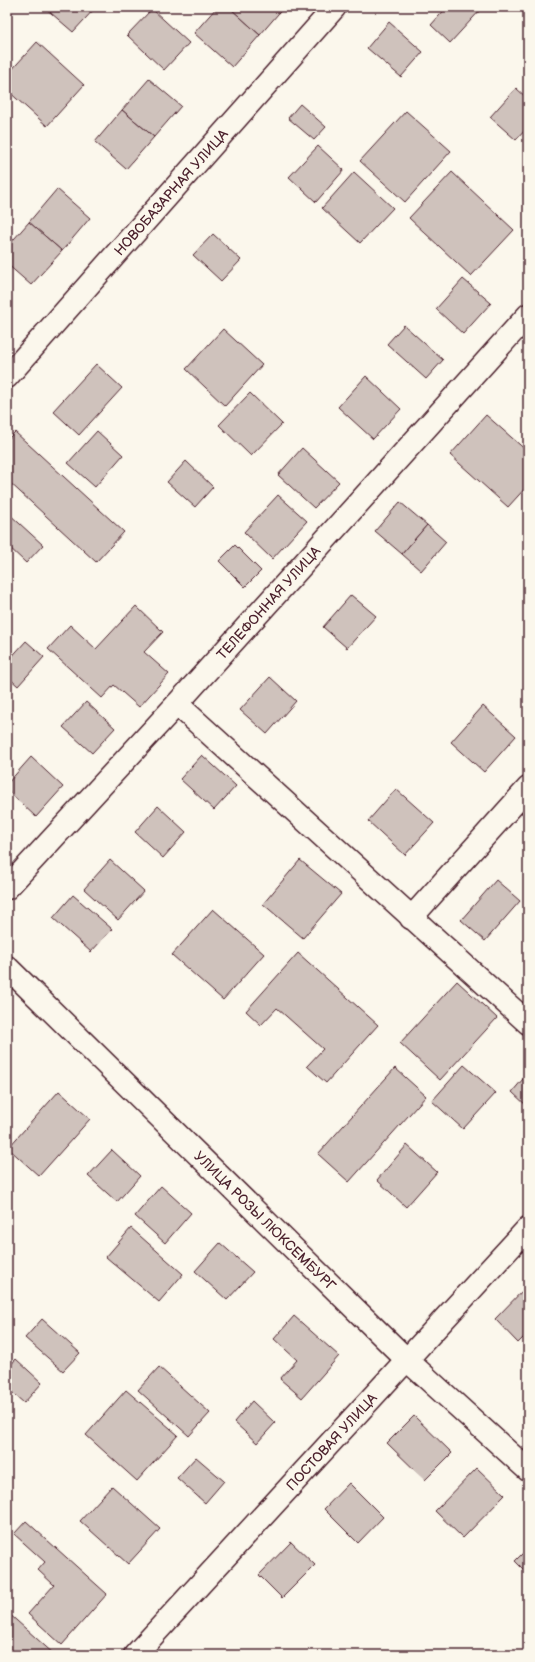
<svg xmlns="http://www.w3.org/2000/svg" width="535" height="1662" viewBox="0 0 535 1662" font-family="'Balsamiq Sans',sans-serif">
	<rect width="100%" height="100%" fill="#fbf7ec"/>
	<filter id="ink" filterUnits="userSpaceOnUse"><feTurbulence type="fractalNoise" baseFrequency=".025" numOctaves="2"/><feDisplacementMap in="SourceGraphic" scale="8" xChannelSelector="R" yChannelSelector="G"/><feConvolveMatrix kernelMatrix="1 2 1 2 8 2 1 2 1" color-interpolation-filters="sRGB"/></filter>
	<g filter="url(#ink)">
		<!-- building -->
		<g fill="#cfc2bc" stroke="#4a1f2b">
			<polygon points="44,7 96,7 73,32"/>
			<polygon points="217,7 229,7 260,35 232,67 194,33"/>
			<polygon points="229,7 284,7 260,35"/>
			<polygon points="447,7 483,7 450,43 431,25"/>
			<polygon points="152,9 189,43 164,70 127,35"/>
			<polygon points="389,22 423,52 401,77 367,48"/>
			<polygon points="37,42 84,85 47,126 7,90 7,75"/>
			<polygon points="149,79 181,106 154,137 122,110"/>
			<polygon points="516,88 528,99 528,127 516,140 490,117"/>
			<polygon points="300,104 326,127 314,140 288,118"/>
			<polygon points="122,110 154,137 126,169 95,142"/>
			<polygon points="406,111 451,151 405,202 360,161"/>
			<polygon points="318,146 344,170 316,202 289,177"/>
			<polygon points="354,172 393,208 360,243 322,208"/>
			<polygon points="452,172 514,230 471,276 409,218"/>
			<polygon points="57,189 90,218 62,251 29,222"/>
			<polygon points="29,222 62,251 31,285 7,264 7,247"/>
			<polygon points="213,234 241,260 221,281 193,255"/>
			<polygon points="463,279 491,303 463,334 436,309"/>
			<polygon points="404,325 443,360 426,379 387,344"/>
			<polygon points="223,329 262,365 225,406 186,369"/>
			<polygon points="96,364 122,388 79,435 53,411"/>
			<polygon points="366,376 401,409 373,439 338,407"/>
			<polygon points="250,393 282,424 251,456 219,425"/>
			<polygon points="486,415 528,452 528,485 508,507 450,455"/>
			<polygon points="97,431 123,455 95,487 68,463"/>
			<polygon points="15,432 124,532 96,562 7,480 7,440"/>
			<polygon points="302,448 339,482 314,508 278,475"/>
			<polygon points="186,461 213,487 195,507 167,482"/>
			<polygon points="278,495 307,521 272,559 244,532"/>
			<polygon points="400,502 427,525 402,554 375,531"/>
			<polygon points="7,512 43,545 26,563 7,545"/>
			<polygon points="427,525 446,542 421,571 402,554"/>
			<polygon points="235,545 261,571 245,587 219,561"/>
			<polygon points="351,595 376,616 347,648 323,627"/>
			<polygon points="136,606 163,632 144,652 169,674 139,707 114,685 102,698 48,649 70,625 96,649"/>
			<polygon points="26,641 44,657 18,686 7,676 7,662"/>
			<polygon points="270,677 296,701 267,734 240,710"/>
			<polygon points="86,702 115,728 92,753 63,727"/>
			<polygon points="483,706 516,736 484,772 451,742"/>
			<polygon points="202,755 236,786 214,810 180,779"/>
			<polygon points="31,757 63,787 36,817 7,790 7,784"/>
			<polygon points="396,789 434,823 405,855 368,821"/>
			<polygon points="158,806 186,832 163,858 135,832"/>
			<polygon points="110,860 144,891 118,920 84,889"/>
			<polygon points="300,860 341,894 303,938 263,904"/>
			<polygon points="496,880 520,901 485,941 461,920"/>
			<polygon points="73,895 112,929 91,952 53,918"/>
			<polygon points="213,909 264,954 223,1000 172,955"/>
			<polygon points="298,953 378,1025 326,1083 307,1066 323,1049 277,1008 261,1025 246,1011"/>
			<polygon points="457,981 497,1018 440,1080 400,1043"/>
			<polygon points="464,1065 496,1093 463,1129 432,1101"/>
			<polygon points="395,1068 426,1096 349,1182 318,1154"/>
			<polygon points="528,1073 528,1107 512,1092"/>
			<polygon points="59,1091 90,1119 39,1176 8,1148"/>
			<polygon points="407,1145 437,1172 406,1207 377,1180"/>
			<polygon points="112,1150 140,1176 117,1202 88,1176"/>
			<polygon points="161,1186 191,1213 165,1243 135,1216"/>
			<polygon points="131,1228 183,1274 159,1302 106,1257"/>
			<polygon points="220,1243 253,1272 227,1300 195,1271"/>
			<polygon points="528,1285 528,1333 518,1343 495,1319"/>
			<polygon points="294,1316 339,1356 302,1398 280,1379 297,1360 274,1339"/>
			<polygon points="42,1319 80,1353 63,1371 25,1338"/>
			<polygon points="16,1359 42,1383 24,1403 7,1388 7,1369"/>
			<polygon points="159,1367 210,1413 189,1436 138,1390"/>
			<polygon points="126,1390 178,1435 137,1481 86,1435"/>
			<polygon points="252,1401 275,1423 257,1443 234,1422"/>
			<polygon points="414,1416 452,1453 425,1480 387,1443"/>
			<polygon points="196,1457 224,1481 205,1503 177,1478"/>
			<polygon points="477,1468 505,1495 463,1538 435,1511"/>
			<polygon points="349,1483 383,1517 358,1543 324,1509"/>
			<polygon points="112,1486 160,1529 128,1564 80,1521"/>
			<polygon points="26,1521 107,1594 62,1645 28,1614 54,1585 38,1570 45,1562 14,1534"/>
			<polygon points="291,1542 315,1565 282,1598 259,1575"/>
			<polygon points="528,1548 528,1574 515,1561"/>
			<polygon points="7,1612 55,1655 7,1655"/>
		</g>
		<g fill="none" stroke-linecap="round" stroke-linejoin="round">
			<defs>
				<g id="minor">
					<path id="s1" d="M 7,377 L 335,7"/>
					<polyline points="177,704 528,1023"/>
					<path id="s2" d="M 7,888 L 177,704 L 528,315"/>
					<polyline points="411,918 528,788"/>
					<path id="s3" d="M 7,967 L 407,1360 L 528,1470"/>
					<path id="s4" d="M 135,1655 L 528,1228"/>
				</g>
			</defs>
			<!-- minor casing -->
			<use href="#minor" stroke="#4a1f2b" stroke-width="25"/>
			<!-- minor -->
			<use href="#minor" stroke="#fbf7ec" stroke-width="22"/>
		</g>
	</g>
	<g text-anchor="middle" stroke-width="4" stroke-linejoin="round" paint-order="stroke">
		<!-- street labels -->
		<g font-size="14" fill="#4a1f2b" stroke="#fbf7ec">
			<text dy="5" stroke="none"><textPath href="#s1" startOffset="247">НОВОБАЗАРНАЯ УЛИЦА</textPath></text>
			<text dy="5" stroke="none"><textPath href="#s2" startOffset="387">ТЕЛЕФОННАЯ УЛИЦА</textPath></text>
			<text dy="5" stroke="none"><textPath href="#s3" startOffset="362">УЛИЦА РОЗЫ ЛЮКСЕМБУРГ</textPath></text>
			<text dy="5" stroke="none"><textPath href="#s4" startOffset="290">ПОСТОВАЯ УЛИЦА</textPath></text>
		</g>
	</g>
	<!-- margin -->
	<rect width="535" height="1662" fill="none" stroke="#fbf7ec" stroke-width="24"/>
	<rect x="12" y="12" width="511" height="1638" fill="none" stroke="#4a1f2b" stroke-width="1.5" filter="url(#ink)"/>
</svg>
